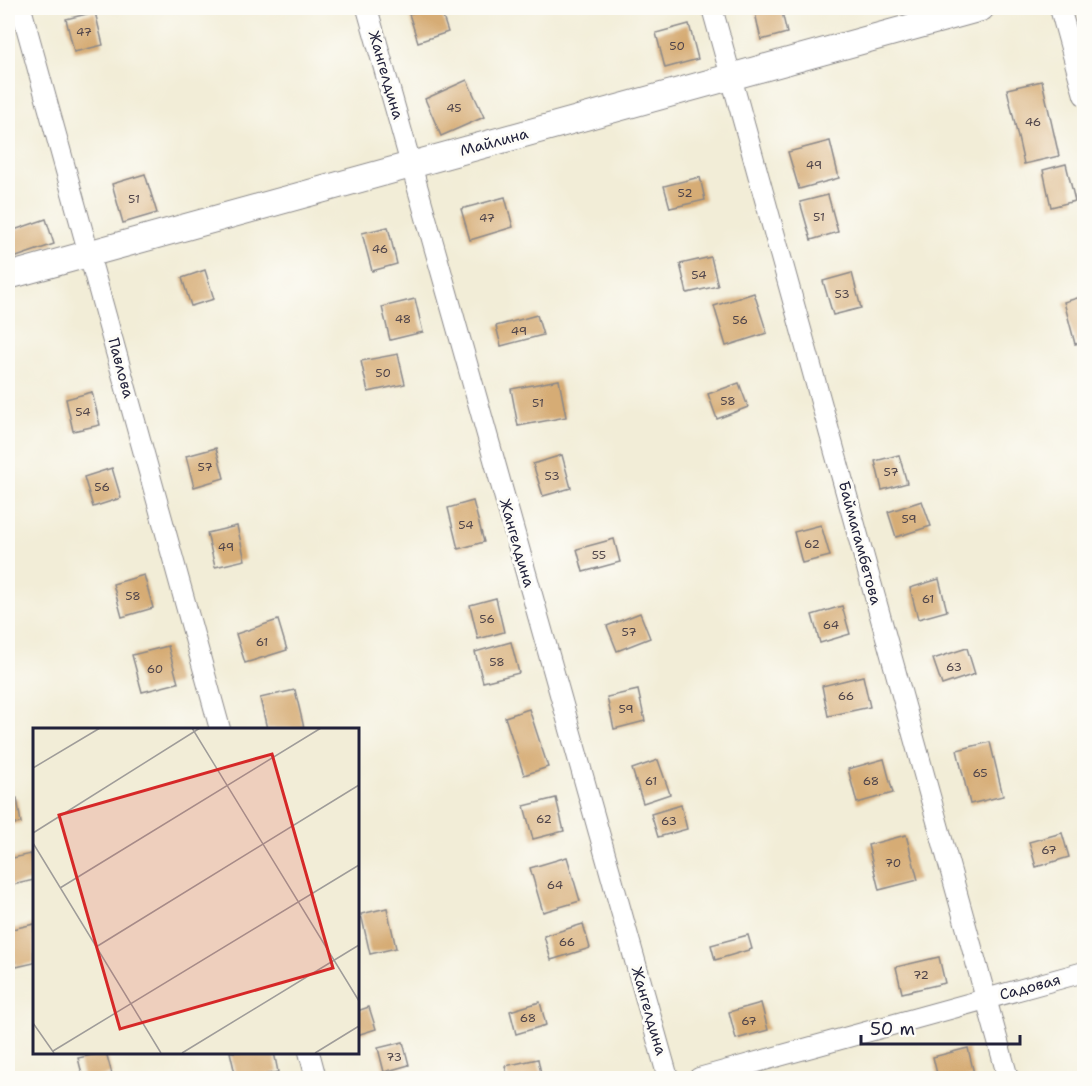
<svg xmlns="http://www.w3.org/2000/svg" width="1092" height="1086" viewBox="0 0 1092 1086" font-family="'Shantell Sans',sans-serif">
	<rect width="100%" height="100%" fill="#fdfcf7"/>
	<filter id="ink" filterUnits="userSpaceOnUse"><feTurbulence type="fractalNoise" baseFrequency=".0167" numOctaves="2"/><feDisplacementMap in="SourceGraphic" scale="12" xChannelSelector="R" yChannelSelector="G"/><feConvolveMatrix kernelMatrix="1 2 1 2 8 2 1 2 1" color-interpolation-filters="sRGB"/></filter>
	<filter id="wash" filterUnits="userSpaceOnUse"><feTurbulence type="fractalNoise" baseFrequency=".008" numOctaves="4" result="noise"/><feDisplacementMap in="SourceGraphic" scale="24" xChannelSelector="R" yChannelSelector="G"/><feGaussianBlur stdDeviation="1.35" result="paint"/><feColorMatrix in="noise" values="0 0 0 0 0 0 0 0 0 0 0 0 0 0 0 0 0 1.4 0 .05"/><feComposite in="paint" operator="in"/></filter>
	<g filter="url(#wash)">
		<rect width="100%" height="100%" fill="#f2edd7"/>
		<g id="blocks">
			<!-- building -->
			<g fill="#d6ac75">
				<polygon points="426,8 440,8 448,32 418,42 409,14"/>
				<polygon points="754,8 781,8 787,33 761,40"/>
				<polygon points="95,12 103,45 74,52 66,19"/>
				<polygon points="689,24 698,59 665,68 656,33"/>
				<polygon points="467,80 484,117 441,136 425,99"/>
				<polygon points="1042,81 1059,156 1024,164 1007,89"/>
				<polygon points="830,141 839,178 799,189 788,152"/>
				<polygon points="1066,164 1075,201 1051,207 1043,170"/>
				<polygon points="145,174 157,213 123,223 112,184"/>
				<polygon points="700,177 705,200 670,208 664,186"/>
				<polygon points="828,195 838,232 811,240 800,202"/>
				<polygon points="505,197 513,227 470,240 461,209"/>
				<polygon points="46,219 54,244 8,260 8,232"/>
				<polygon points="388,227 397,264 372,271 362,233"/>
				<polygon points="711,257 718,286 687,293 680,264"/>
				<polygon points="205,270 214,299 191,306 182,278"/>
				<polygon points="852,273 861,308 833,315 823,281"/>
				<polygon points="754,293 767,333 726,346 714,306"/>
				<polygon points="1084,296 1084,342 1075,344 1064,302"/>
				<polygon points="415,299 423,332 390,340 382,307"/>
				<polygon points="537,315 543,335 501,346 496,326"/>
				<polygon points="398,354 405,384 368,392 361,361"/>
				<polygon points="559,380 566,417 518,426 511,389"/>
				<polygon points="739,383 748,407 717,419 708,394"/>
				<polygon points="92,392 100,425 73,431 66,399"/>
				<polygon points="216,448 224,478 194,487 186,456"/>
				<polygon points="562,455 571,488 543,496 533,464"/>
				<polygon points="899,455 907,483 882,490 875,461"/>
				<polygon points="112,468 121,498 93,507 84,477"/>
				<polygon points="473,501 484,542 458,549 448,508"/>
				<polygon points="922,501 931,526 896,537 888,512"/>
				<polygon points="821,525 830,556 802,563 794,532"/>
				<polygon points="237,526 245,560 215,567 207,533"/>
				<polygon points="614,539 620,562 583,572 577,549"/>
				<polygon points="144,575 153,608 122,617 113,584"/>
				<polygon points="939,579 947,611 918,619 910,588"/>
				<polygon points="496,598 504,632 478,639 470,605"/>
				<polygon points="842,606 850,634 820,643 812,615"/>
				<polygon points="640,613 650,638 617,651 607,626"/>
				<polygon points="278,620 287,650 245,663 236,634"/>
				<polygon points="511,642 519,673 483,682 475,652"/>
				<polygon points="168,646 178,683 142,692 132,655"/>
				<polygon points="967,648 975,674 942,685 933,659"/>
				<polygon points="863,676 870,707 828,716 822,686"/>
				<polygon points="295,690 304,728 267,729 260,698"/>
				<polygon points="638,690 645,721 614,729 607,697"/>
				<polygon points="529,709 548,767 524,775 505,717"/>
				<polygon points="990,742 1003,796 970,804 957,750"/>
				<polygon points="884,759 893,793 857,803 848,769"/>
				<polygon points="658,760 670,794 643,803 632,769"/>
				<polygon points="17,798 21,823 8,825 8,799"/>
				<polygon points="556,798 564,831 533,839 524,806"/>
				<polygon points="681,805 687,829 658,837 651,814"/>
				<polygon points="1062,833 1069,857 1036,867 1029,842"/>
				<polygon points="906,835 918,880 879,890 868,845"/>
				<polygon points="31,854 34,880 8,886 8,859"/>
				<polygon points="567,857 580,901 543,912 530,868"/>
				<polygon points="387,908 396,948 370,954 361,914"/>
				<polygon points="34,924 34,963 16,967 8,930"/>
				<polygon points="583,924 590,948 551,960 544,936"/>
				<polygon points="748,935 752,949 715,960 711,945"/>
				<polygon points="939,957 945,983 902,993 896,967"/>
				<polygon points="540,1002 546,1025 516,1034 510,1011"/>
				<polygon points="761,1003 768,1030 736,1039 729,1012"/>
				<polygon points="369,1007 376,1029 357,1035 357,1011"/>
				<polygon points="403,1042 409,1065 384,1072 378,1048"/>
				<polygon points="968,1048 975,1078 938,1078 933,1057"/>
				<polygon points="106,1052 112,1074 94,1078 83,1078 78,1058"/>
				<polygon points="230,1052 274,1052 278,1072 249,1078 236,1078"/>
				<polygon points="538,1059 542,1078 508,1078 505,1066"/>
			</g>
		</g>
	</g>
	<g filter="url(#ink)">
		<use href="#blocks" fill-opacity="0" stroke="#8a8889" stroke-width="1.5"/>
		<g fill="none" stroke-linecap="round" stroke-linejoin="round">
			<defs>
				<g id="minor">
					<polyline points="21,8 220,729"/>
					<polyline points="367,8 668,1078"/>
					<polyline points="712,8 1008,1078"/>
					<polyline points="1060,8 1084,95"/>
					<polyline points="309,1052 316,1078"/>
					<polyline points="699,1078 1084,972"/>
				</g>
				<polyline id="tertiary" points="8,276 981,8"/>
			</defs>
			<!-- minor casing -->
			<use href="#minor" stroke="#8a8889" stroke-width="22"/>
			<!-- tertiary casing -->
			<use href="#tertiary" stroke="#8a8889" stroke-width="28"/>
			<!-- minor -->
			<use href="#minor" stroke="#fff" stroke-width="20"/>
			<!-- tertiary -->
			<use href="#tertiary" stroke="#fff" stroke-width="26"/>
		</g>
	</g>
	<g text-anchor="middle" stroke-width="6" stroke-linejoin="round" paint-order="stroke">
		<!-- number labels -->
		<g font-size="12" fill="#4f444a">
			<text x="84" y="36">47</text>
			<text x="677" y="50">50</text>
			<text x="454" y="112">45</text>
			<text x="1033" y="126">46</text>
			<text x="814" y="169">49</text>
			<text x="685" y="197">52</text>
			<text x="134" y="203">51</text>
			<text x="819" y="221">51</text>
			<text x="487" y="222">47</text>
			<text x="380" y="253">46</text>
			<text x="699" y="279">54</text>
			<text x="842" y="298">53</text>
			<text x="403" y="323">48</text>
			<text x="740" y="324">56</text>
			<text x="519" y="335">49</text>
			<text x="383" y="377">50</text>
			<text x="728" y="405">58</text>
			<text x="538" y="407">51</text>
			<text x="83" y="416">54</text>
			<text x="205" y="471">57</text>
			<text x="891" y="476">57</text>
			<text x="552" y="480">53</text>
			<text x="102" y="491">56</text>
			<text x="909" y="523">59</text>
			<text x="466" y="529">54</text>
			<text x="812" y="548">62</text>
			<text x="226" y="551">49</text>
			<text x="599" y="559">55</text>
			<text x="133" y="600">58</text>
			<text x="928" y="603">61</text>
			<text x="487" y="623">56</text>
			<text x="831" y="629">64</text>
			<text x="629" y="636">57</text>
			<text x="262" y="646">61</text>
			<text x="497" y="666">58</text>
			<text x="954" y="671">63</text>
			<text x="155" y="673">60</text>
			<text x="846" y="700">66</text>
			<text x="626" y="713">59</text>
			<text x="980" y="777">65</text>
			<text x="651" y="785">61</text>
			<text x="871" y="785">68</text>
			<text x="544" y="823">62</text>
			<text x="669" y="825">63</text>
			<text x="1049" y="854">67</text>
			<text x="893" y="867">70</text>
			<text x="555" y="889">64</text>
			<text x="567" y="946">66</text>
			<text x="921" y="979">72</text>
			<text x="528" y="1022">68</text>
			<text x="749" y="1025">67</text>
			<text x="394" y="1061">73</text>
		</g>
		<!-- street labels -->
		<g font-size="15" fill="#22223b" stroke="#fdfcf7">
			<text transform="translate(386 75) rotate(74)" y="5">Жангелдина</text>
			<text transform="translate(494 142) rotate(-15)" y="5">Майлина</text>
			<text transform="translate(121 368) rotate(75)" y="5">Павлова</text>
			<text transform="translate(517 543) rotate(74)" y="5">Жангелдина</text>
			<text transform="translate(860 543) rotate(75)" y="5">Баймагамбетова</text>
			<text transform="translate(1030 987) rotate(-15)" y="5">Садовая</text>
			<text transform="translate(649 1011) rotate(74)" y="5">Жангелдина</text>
		</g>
	</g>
	<!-- overview -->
	<g transform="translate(33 728)">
		<rect width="326" height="326" fill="#f2edd7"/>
		<path fill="none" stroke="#9f9c99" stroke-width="1.5" d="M 159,0 L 326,273M 0,40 L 67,0M 0,105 L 167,0M 0,115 L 128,325M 27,160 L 288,0M 63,219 L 326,57M 0,295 L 21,325M 20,323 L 326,137M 149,325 L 326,217M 282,325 L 326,298"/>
		<path fill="#d62828" fill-opacity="0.15" stroke="#d62828" stroke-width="3" d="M 239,26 L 300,240 L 87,301 L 26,87 Z"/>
		<rect width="326" height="326" fill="none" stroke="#22223b" stroke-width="3"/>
	</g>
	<!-- margin -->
	<rect width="1092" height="1086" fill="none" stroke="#fdfcf7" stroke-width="30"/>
	<!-- scale -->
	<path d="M861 1035v9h159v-9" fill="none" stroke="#22223b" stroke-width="3"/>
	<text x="870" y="1035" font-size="18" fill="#22223b" stroke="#fdfcf7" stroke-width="4.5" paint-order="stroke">50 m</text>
</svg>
